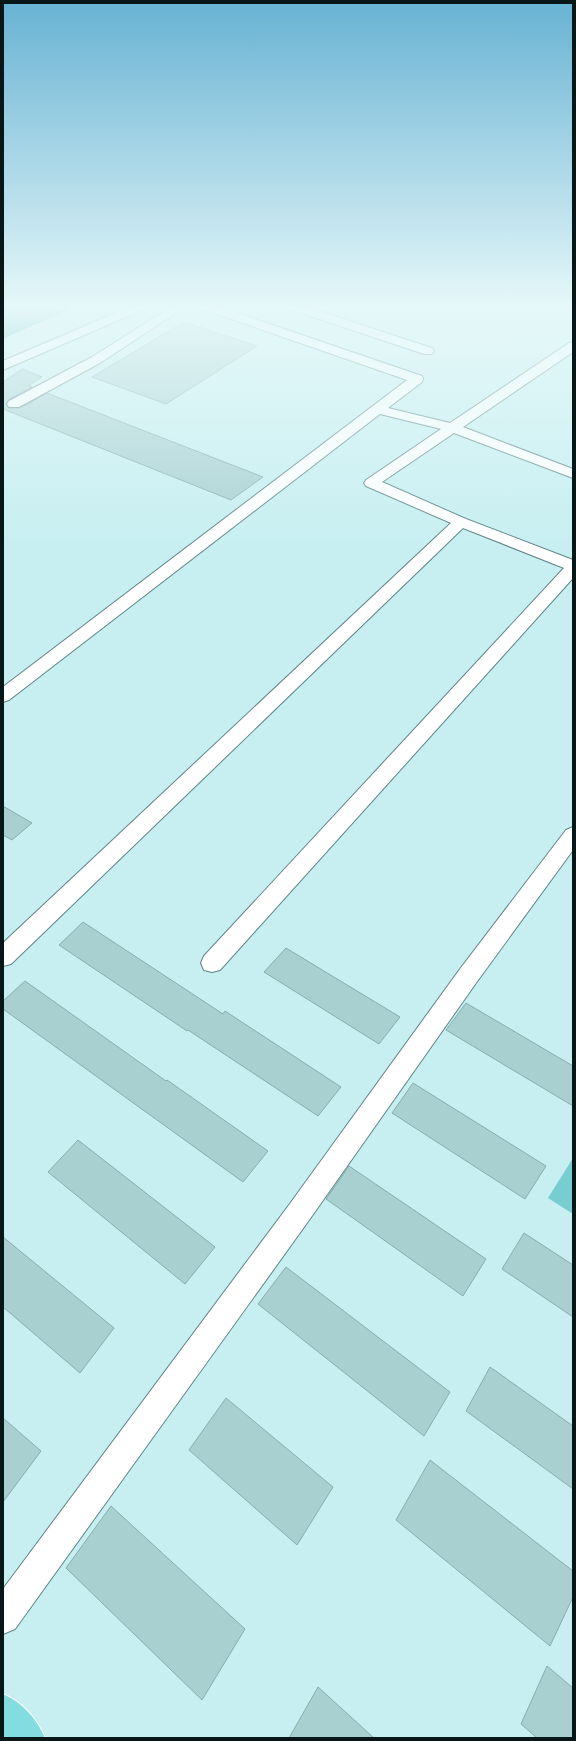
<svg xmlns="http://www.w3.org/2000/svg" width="576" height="1741" viewBox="0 0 576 1741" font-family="Montserrat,sans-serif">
	<rect width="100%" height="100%" fill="#c7eff1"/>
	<!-- green -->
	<polygon fill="#78cdd1" points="573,1158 573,1214 548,1198"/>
	<!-- water -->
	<polygon fill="#45b0b4" stroke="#328285" points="3,305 78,305 3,338"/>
	<!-- building -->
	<g fill="#a9d0d1" stroke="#87adae">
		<polygon points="184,322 257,346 166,404 92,377"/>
		<polygon points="22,369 42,377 28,386 32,387 8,400 6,405 9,408 20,408 47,393 263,477 231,500 3,409 3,382"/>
		<polygon points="3,806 32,823 12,840 3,835"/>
		<polygon points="83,922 223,1014 225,1011 341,1087 318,1116 188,1030 187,1031 59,945"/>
		<polygon points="286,948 400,1017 379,1044 264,972"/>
		<polygon points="25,981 166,1081 167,1080 268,1151 243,1182 3,1009 3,1001"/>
		<polygon points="466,1003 573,1066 573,1106 446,1030"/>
		<polygon points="413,1083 546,1166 525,1199 392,1113"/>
		<polygon points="78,1140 215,1247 185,1284 48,1172"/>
		<polygon points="349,1166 486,1259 463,1296 326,1199"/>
		<polygon points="524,1233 573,1265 573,1317 502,1269"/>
		<polygon points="3,1237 114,1328 80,1373 3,1307"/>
		<polygon points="286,1267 450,1392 424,1436 258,1304"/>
		<polygon points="490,1367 573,1426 573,1489 466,1411"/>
		<polygon points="226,1398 333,1487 297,1545 189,1450"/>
		<polygon points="3,1418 41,1451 3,1502"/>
		<polygon points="430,1460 573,1571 573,1597 550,1646 396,1520"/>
		<polygon points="111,1506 245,1629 202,1700 66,1568"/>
		<polygon points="547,1666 573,1688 573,1738 537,1738 521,1724"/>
		<polygon points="318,1687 374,1738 289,1738"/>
	</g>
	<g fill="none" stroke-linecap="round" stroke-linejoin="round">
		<defs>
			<g id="minor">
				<polygon points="134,305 149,305 147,308 3,370 3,361"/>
				<polygon points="174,305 188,305 100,363 19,407 9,407 7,404 9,401 92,357"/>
				<polygon points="197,305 214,305 422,376 423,379 422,382 388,408 450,423 569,343 573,342 573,352 463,427 573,469 573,478 454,433 382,482 466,519 573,560 573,578 220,970 212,972 204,970 201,963 204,956 564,568 463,528 11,964 3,966 3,943 451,523 366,486 364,483 366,480 441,429 380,414 9,700 3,702 3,687 407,380 199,308"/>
				<polygon points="284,305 301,305 432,348 434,351 432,354 424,354 286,308"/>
				<polygon points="573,827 573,850 476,983 307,1223 15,1629 3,1634 3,1589 289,1205 460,969 566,830"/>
			</g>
			<path id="major" d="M 3,1694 C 22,1702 37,1719 45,1738 L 3,1738 Z"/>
		</defs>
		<!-- minor casing -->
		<use href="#minor" stroke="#5f8486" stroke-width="2"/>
		<!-- major casing -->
		<use href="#major" stroke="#fff" stroke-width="2"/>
		<!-- minor -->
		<use href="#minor" fill="#fff" fill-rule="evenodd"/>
		<!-- major -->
		<use href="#major" fill="#83dcdf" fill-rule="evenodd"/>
	</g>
	<!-- sky -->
	<linearGradient id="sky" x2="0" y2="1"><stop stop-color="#67b2d3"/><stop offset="0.56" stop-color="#e6f8f9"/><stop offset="1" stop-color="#e6f8f9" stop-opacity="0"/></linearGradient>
	<rect width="576" height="548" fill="url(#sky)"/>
	<!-- border -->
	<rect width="576" height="1741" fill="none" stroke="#071616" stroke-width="8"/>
</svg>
